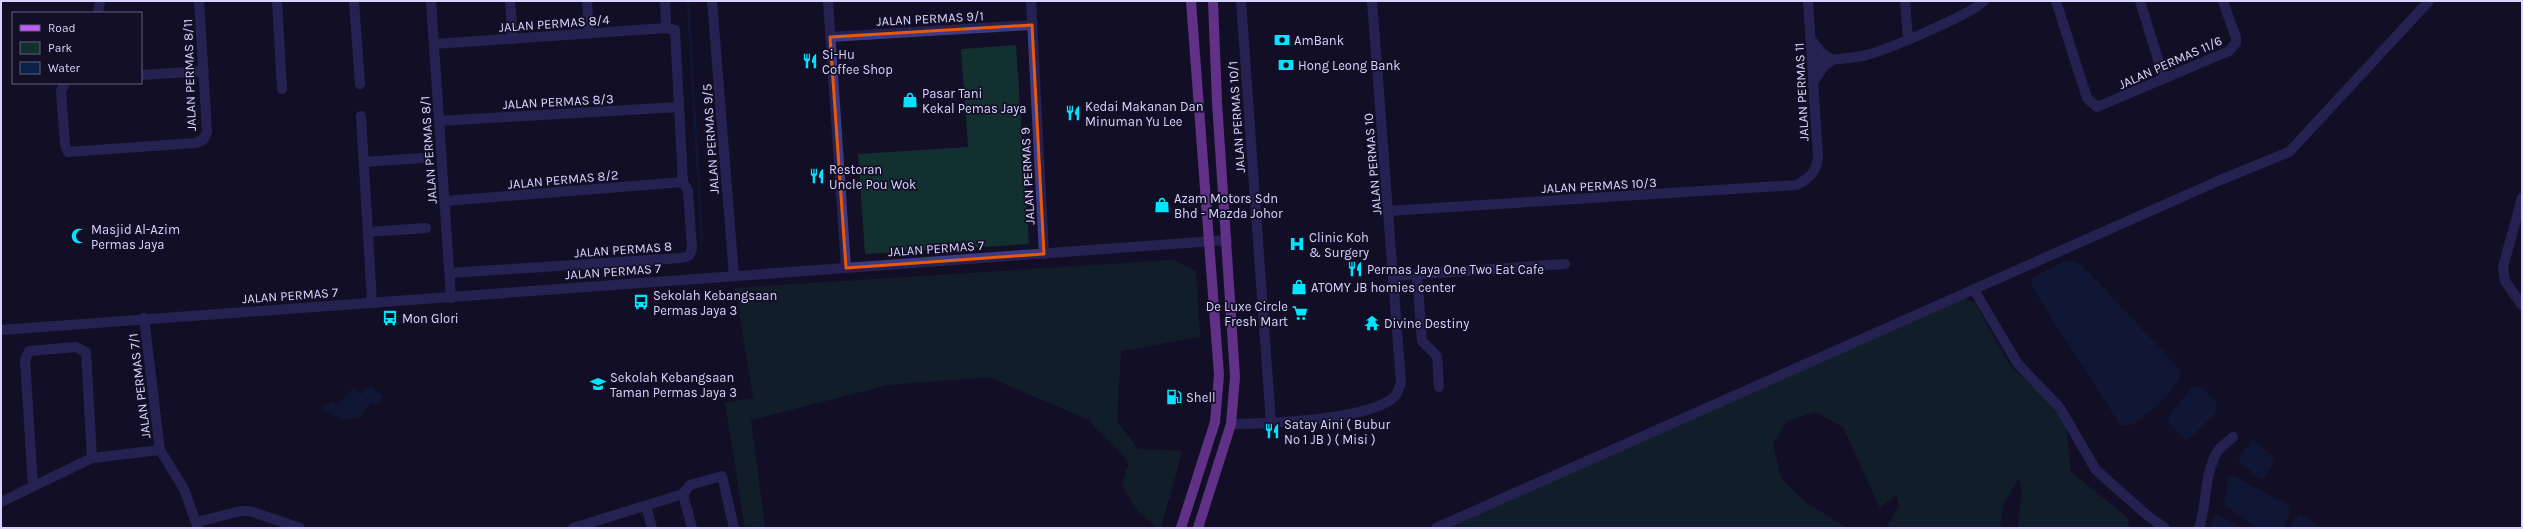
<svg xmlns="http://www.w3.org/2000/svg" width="2523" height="529" viewBox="0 0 2523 529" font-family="Karla,sans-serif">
	<rect width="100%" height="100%" fill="#130f26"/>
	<!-- green -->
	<g fill="#12302f">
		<polygon points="1016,45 1029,244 865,254 858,154 968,147 961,49"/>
		<polygon points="1174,260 1196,271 1200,337 1121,351 1117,421 1138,449 1182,451 1161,528 1157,528 1139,512 1122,486 1129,462 1089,420 988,377 888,385 751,420 765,528 745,528 725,403 753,398 735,288"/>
		<polygon points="1964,299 1974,302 2011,367 2065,415 2071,472 2129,519 2128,528 2018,528 2022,489 2019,478 2004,503 2000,528 1889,528 1888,524 1899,507 1896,494 1880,508 1843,427 1815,412 1787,421 1773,444 1781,478 1805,502 1847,528 1445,528"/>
	</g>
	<!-- water -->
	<g fill="#0c2248">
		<path d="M 2073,261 L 2082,265 L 2181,371 C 2182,386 2146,416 2133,424 C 2130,426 2125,426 2121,426 L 2032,287 L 2032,278 L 2063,262 Z"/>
		<polygon points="371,386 384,397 375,406 371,403 358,418 342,419 337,414 334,417 324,409 331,401 337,405 354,387 361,394"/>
		<polygon points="2201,386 2217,403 2215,414 2190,438 2185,440 2169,424 2168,417 2192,387"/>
		<polygon points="2253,440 2274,458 2271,467 2262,480 2239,462 2240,455"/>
		<polygon points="2234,476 2291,507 2284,528 2257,528 2225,505 2228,478"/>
		<polygon points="2218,514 2241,528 2210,528 2214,515"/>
		<polygon points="2300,514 2324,528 2290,528 2294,518"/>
	</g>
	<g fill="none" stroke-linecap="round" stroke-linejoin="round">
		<!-- stream -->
		<polyline stroke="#0c2248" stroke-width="2.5" points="688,1 702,241"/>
		<!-- minor -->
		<g stroke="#3d3a85" stroke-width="10">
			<polyline points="277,1 282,89"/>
			<polyline points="354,1 360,84"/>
			<polyline points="431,1 451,298"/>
			<polyline points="510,1 513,39"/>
			<polyline points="587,1 589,34"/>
			<polyline points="665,1 666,28"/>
			<polyline points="712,1 734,276"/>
			<polyline points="828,1 846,268"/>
			<polyline points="1031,1 1044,254"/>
			<polyline points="1241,1 1271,424"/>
			<polyline points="1905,1 1908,38"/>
			<polyline points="2056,1 2087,98 2097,107 2229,51 2236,43 2236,38 2223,1"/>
			<polyline points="2140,1 2164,79"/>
			<polyline points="98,13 100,1"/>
			<polyline points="830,37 1032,25"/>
			<polyline points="1811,40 1822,53 1832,60"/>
			<polyline points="434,44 666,28 675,30 683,182 688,191 692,249 689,256 681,258 450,273"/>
			<path d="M 1813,61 C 1829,60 1846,59 1862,56 C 1883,52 1970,15 1984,1"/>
			<polyline points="141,75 204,71"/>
			<polyline points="1814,81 1824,66 1832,60"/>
			<polyline points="65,83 61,91 65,145 68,152 195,143 203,140 207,132 199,1"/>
			<polyline points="361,116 372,302"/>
			<polyline points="439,121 679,107"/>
			<polyline points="364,162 422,158"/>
			<polyline points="2522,198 2503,267 2505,281 2522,305"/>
			<polyline points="445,201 683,182"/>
			<path d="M 1388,211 L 1797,185 C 1811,177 1816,172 1818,157 L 1808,1"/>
			<polyline points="368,232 426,228"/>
			<polyline points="1417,275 1422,341 1437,356 1439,387"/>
			<polyline points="1393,276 1565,264"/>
			<polyline points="1974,290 2018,364 2060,408 2096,470 2148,516 2165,528"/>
			<polyline points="144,318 160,450 184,489 198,528"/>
			<polyline points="1,330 1227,240"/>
			<path d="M 1231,424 C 1264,424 1373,420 1395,396 C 1398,393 1399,387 1401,383 L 1372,1"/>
			<polyline points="33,486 25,360 29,351 76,347 86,352 92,458"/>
			<polyline points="683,494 690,485 722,476 734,528"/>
			<polyline points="683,494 692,528"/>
			<polyline points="1,502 92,458 160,450"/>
			<polyline points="646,506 652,528"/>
			<polyline points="197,522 241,511 250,511 300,528"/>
			<polyline points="573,528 683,494"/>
			<polyline points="1436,528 2218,181 2289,152 2429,1"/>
			<path d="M 2199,528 C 2207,504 2204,475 2217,452 C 2220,447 2228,442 2233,437"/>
		</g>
		<!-- major -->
		<g stroke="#c25bff" stroke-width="10">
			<polyline points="1181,528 1215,422 1219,375 1191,1"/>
			<polyline points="1198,528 1231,424 1235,377 1217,102 1213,1"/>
		</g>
	</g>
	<!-- marked area -->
	<path d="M0 0H2523V529H0ZM 1032,25 L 1044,254 L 846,268 L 830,37 Z" fill="#130f26" fill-opacity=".55" fill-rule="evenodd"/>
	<path fill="none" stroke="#e8590c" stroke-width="3" stroke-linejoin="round" d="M 1032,25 L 1044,254 L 846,268 L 830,37 Z"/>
	<!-- icons -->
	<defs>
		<symbol id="bank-bare" viewBox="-9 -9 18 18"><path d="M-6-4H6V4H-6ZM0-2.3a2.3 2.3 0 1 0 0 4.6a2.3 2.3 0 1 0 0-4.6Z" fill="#00e5ff" stroke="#130f26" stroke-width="2.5" paint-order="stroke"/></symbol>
		<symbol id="restaurant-bare" viewBox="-9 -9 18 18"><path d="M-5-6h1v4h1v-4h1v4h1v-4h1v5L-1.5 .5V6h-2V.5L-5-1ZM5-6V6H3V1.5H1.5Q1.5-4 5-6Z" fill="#00e5ff" stroke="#130f26" stroke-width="2.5" paint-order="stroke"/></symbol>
		<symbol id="shop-bare" viewBox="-9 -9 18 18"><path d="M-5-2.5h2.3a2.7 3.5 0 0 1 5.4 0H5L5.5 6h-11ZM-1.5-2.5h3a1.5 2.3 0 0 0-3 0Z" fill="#00e5ff" stroke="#130f26" stroke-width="2.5" paint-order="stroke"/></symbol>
		<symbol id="mosque-bare" viewBox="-9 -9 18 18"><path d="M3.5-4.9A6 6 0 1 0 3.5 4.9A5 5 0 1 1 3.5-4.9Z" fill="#00e5ff" stroke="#130f26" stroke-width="2.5" paint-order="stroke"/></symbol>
		<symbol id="hospital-bare" viewBox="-9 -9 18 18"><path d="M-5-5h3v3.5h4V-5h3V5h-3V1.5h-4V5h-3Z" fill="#00e5ff" stroke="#130f26" stroke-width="2.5" paint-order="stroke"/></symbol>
		<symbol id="bus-bare" viewBox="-9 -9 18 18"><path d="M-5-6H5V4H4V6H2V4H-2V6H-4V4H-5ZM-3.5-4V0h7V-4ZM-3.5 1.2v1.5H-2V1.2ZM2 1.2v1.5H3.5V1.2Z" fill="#00e5ff" stroke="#130f26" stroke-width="2.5" paint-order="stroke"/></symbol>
		<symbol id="supermarket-bare" viewBox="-9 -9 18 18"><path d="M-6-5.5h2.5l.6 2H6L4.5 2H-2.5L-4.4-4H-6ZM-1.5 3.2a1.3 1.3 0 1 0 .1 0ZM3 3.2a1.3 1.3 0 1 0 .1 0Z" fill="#00e5ff" stroke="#130f26" stroke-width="2.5" paint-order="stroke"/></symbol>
		<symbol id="temple-bare" viewBox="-9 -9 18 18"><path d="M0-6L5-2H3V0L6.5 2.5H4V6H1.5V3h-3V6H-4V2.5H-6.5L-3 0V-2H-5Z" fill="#00e5ff" stroke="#130f26" stroke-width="2.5" paint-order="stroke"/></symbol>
		<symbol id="school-bare" viewBox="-9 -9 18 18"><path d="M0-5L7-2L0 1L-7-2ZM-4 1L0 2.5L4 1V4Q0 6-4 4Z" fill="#00e5ff" stroke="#130f26" stroke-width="2.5" paint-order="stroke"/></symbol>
		<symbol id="fuel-bare" viewBox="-9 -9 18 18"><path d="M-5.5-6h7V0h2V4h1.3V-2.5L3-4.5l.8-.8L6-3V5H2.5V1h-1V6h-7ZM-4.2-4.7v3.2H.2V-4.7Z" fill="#00e5ff" stroke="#130f26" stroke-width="2.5" paint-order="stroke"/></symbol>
	</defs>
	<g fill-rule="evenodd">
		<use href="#bank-bare" x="1271" y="29" width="22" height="22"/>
		<use href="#restaurant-bare" x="799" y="50" width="22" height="22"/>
		<use href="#bank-bare" x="1275" y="54" width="22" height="22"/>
		<use href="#shop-bare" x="899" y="89" width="22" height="22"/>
		<use href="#restaurant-bare" x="1062" y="102" width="22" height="22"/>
		<use href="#restaurant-bare" x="806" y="165" width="22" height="22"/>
		<use href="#shop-bare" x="1151" y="194" width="22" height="22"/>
		<use href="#mosque-bare" x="68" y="225" width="22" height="22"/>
		<use href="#hospital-bare" x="1286" y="233" width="22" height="22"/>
		<use href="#restaurant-bare" x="1344" y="258" width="22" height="22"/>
		<use href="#shop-bare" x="1288" y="276" width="22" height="22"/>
		<use href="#bus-bare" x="630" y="291" width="22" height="22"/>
		<use href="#supermarket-bare" x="1289" y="302" width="22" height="22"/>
		<use href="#bus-bare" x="379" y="307" width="22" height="22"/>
		<use href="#temple-bare" x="1361" y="312" width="22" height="22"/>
		<use href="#school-bare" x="587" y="373" width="22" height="22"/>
		<use href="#fuel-bare" x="1163" y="386" width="22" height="22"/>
		<use href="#restaurant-bare" x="1261" y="420" width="22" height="22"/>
	</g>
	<g text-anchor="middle" stroke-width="3.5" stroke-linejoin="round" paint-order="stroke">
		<!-- street labels -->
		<g font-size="13" fill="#d9d4ff" stroke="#130f26">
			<text transform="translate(930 18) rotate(-3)" y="5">JALAN PERMAS 9/1</text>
			<text transform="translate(554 23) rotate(-4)" y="5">JALAN PERMAS 8/4</text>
			<text transform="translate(2170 62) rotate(-24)" y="5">JALAN PERMAS 11/6</text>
			<text transform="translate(189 75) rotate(-92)" y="5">JALAN PERMAS 8/11</text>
			<text transform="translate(1801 92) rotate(-93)" y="5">JALAN PERMAS 11</text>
			<text transform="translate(558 101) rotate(-3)" y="5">JALAN PERMAS 8/3</text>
			<text transform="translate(1236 117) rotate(-94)" y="5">JALAN PERMAS 10/1</text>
			<text transform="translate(710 139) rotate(-94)" y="5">JALAN PERMAS 9/5</text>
			<text transform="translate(428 150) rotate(-94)" y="5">JALAN PERMAS 8/1</text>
			<text transform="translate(1372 164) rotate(-95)" y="5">JALAN PERMAS 10</text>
			<text transform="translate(1027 176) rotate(-93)" y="5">JALAN PERMAS 9</text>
			<text transform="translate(563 179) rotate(-5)" y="5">JALAN PERMAS 8/2</text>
			<text transform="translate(1599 185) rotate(-3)" y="5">JALAN PERMAS 10/3</text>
			<text transform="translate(936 248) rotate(-4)" y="5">JALAN PERMAS 7</text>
			<text transform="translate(623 249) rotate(-4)" y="5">JALAN PERMAS 8</text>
			<text transform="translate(613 271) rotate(-4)" y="5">JALAN PERMAS 7</text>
			<text transform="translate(290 295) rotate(-4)" y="5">JALAN PERMAS 7</text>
			<text transform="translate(139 386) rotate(-97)" y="5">JALAN PERMAS 7/1</text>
		</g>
		<!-- poi labels -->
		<g font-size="13" fill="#d9d4ff" stroke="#130f26" text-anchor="start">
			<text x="1294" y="45">AmBank</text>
			<text x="822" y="59">Si-Hu<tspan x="822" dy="15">Coffee Shop</tspan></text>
			<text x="1298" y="70">Hong Leong Bank</text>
			<text x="922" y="98">Pasar Tani<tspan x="922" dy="15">Kekal Pemas Jaya</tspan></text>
			<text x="1085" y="111">Kedai Makanan Dan<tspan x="1085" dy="15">Minuman Yu Lee</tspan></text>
			<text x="829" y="174">Restoran<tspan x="829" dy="15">Uncle Pou Wok</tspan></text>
			<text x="1174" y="203">Azam Motors Sdn<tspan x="1174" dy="15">Bhd - Mazda Johor</tspan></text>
			<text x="91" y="234">Masjid Al-Azim<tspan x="91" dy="15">Permas Jaya</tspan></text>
			<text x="1309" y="242">Clinic Koh<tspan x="1309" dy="15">&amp; Surgery</tspan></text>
			<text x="1367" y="274">Permas Jaya One Two Eat Cafe</text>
			<text x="1311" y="292">ATOMY JB homies center</text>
			<text x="653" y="300">Sekolah Kebangsaan<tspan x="653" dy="15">Permas Jaya 3</tspan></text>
			<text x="1288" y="311" text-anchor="end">De Luxe Circle<tspan x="1288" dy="15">Fresh Mart</tspan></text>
			<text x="402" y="323">Mon Glori</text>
			<text x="1384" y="328">Divine Destiny</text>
			<text x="610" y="382">Sekolah Kebangsaan<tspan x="610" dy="15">Taman Permas Jaya 3</tspan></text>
			<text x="1186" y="402">Shell</text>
			<text x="1284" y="429">Satay Aini ( Bubur<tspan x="1284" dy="15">No 1 JB ) ( Misi )</tspan></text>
		</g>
	</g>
	<!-- border -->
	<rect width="2523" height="529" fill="none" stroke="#d9d4ff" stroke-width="4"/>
	<!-- legend -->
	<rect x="12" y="12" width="130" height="72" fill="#130f26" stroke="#625e7d"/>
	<rect x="20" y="25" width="20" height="6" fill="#c25bff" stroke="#625e7d"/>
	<text x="48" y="32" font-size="12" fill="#d9d4ff">Road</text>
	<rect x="20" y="42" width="20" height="12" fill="#12302f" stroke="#625e7d"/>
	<text x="48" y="52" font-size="12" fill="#d9d4ff">Park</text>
	<rect x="20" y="62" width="20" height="12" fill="#0c2248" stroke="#625e7d"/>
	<text x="48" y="72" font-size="12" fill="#d9d4ff">Water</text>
</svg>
